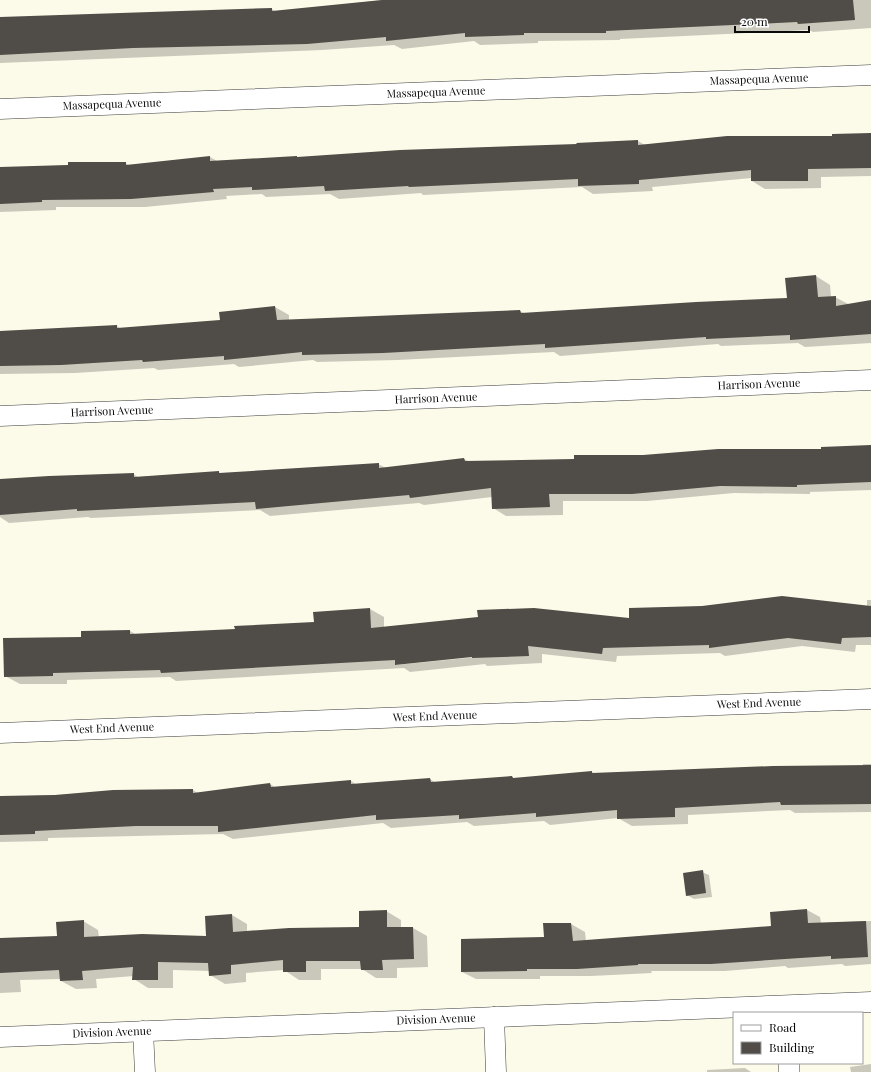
<svg xmlns="http://www.w3.org/2000/svg" width="871" height="1072" viewBox="0 0 871 1072" font-family="'Playfair Display',serif">
	<rect width="100%" height="100%" fill="#fcfbe9"/>
	<!-- shadow -->
	<g fill="#0003" fill-rule="evenodd">
		<polygon points="383,0 871,0 871,28 813,32 809,30 620,39 620,40 538,41 538,43 480,45 474,41 402,49 394,45 322,50 0,63 0,19 272,9 276,12"/>
		<polygon points="871,134 871,176 821,177 821,188 765,189 752,181 752,178 652,187 653,191 593,194 582,187 423,195 421,193 339,199 330,194 266,197 262,194 226,196 227,199 145,207 56,207 56,210 0,212 0,168 125,163 129,165 210,157 217,161 578,145 638,141 645,145"/>
		<polygon points="816,276 830,285 831,297 835,297 850,305 871,301 871,343 805,347 798,343 721,346 718,344 560,356 554,352 398,360 317,362 313,360 239,367 234,364 158,370 154,368 75,373 0,374 0,332 117,326 121,329 221,321 275,307 289,315 289,320 520,311 526,314 788,299 786,279"/>
		<polygon points="871,446 871,490 810,492 810,494 734,493 647,501 563,501 563,515 506,516 493,508 492,497 424,505 419,503 270,516 260,510 91,518 88,517 9,523 0,517 0,480 133,474 138,477 219,472 221,474 378,464 386,468 464,459 470,462 574,460 822,450"/>
		<path d="M 867,600 L 871,600 L 871,645 L 856,645 L 855,652 L 802,646 L 725,656 L 720,653 L 617,656 L 616,662 L 542,654 L 542,663 L 487,666 L 485,664 L 410,672 L 404,668 L 176,681 L 170,677 L 67,680 L 67,684 L 20,684 L 5,676 L 82,638 L 130,631 L 137,635 L 236,630 L 315,623 L 370,609 L 384,617 L 384,627 L 630,619 L 867,607 ZM 477,655 L 477,657 L 396,665 L 396,664 Z"/>
		<polygon points="863,764 871,764 871,812 795,813 790,810 688,815 688,824 632,826 618,818 550,825 544,821 474,826 467,822 391,828 383,823 233,839 223,834 48,838 48,841 0,842 0,797 193,790 199,794 270,784 276,788 351,781 357,785 430,779 436,783 512,777 515,779 592,772 596,774 863,766"/>
		<polygon points="702,872 709,875 712,897 694,899 687,895"/>
		<polygon points="807,910 820,917 821,923 871,921 871,964 845,966 842,964 788,968 785,966 725,971 651,971 652,973 591,976 540,976 540,979 476,979 462,972 545,938 571,924 585,932 586,941 772,927"/>
		<polygon points="386,911 401,920 401,928 413,928 427,936 428,967 397,968 397,978 376,978 362,969 321,969 321,980 299,980 284,970 246,973 246,982 225,984 210,975 210,971 173,970 173,988 148,988 134,979 134,976 96,979 97,988 76,989 61,981 61,979 20,980 21,992 0,993 0,939 58,937 83,921 98,930 99,938 207,937 232,915 247,924 247,932 360,928"/>
		<polygon points="871,1064 871,1072 851,1072 850,1067"/>
		<polygon points="745,1068 751,1072 707,1072 707,1070"/>
	</g>
	<!-- building -->
	<g fill="#504c47">
		<polygon points="382,0 853,0 855,20 798,24 797,22 606,31 606,33 524,33 524,35 465,37 465,33 386,41 386,37 307,44 133,48 0,55 0,17 272,8 272,11"/>
		<polygon points="871,133 871,168 808,169 808,181 751,181 751,170 639,180 639,184 578,186 578,179 409,187 408,186 325,191 324,186 252,190 252,187 213,189 214,192 131,199 42,200 42,202 0,204 0,167 68,165 68,162 126,162 126,165 210,156 210,161 297,156 297,157 400,150 577,144 576,143 638,140 638,145 727,136 832,136 832,134"/>
		<polygon points="816,275 818,297 836,296 836,306 871,300 871,334 790,340 790,335 706,339 706,337 545,348 545,344 383,353 302,355 302,352 224,360 224,356 143,362 142,360 61,365 0,366 0,331 117,325 117,328 220,320 219,312 275,306 277,320 520,310 521,313 696,302 787,298 785,278"/>
		<polygon points="871,445 871,482 797,485 797,487 720,486 632,494 549,494 550,507 492,509 491,488 410,498 409,495 256,509 255,502 77,511 77,509 0,515 0,479 49,476 134,473 134,477 219,471 219,473 379,463 379,468 464,458 465,461 574,459 574,455 643,455 718,449 821,449 821,447"/>
		<polygon points="782,596 871,606 871,637 842,638 841,644 788,638 709,648 709,645 603,648 602,654 528,646 529,656 472,658 472,657 395,665 395,660 161,673 160,670 53,673 53,676 4,677 3,638 81,637 81,631 130,630 130,634 235,629 234,626 314,622 313,612 370,608 371,628 478,617 477,610 534,608 629,618 629,608 702,606"/>
		<polygon points="871,765 871,804 781,805 780,802 675,808 675,817 617,819 617,810 536,817 536,813 459,819 459,815 376,820 376,815 218,832 218,826 136,826 35,831 35,834 0,835 0,796 55,795 113,790 193,789 193,793 270,783 271,787 351,780 351,784 430,778 431,782 512,776 513,778 592,771 592,773 773,766"/>
		<polygon points="703,870 706,893 686,896 683,873"/>
		<polygon points="807,909 808,923 866,921 868,957 831,959 831,956 711,964 638,964 638,965 577,969 527,969 527,971 461,972 461,939 544,937 543,923 571,923 573,941 771,926 770,912"/>
		<polygon points="387,910 387,927 413,927 414,959 382,960 383,970 361,970 360,961 306,961 306,972 283,972 283,960 231,965 231,974 209,976 208,963 158,962 158,980 132,980 133,967 82,971 83,980 60,981 59,970 0,973 0,938 57,936 56,922 84,920 84,937 142,934 206,936 205,916 232,914 233,932 289,928 359,927 359,911"/>
	</g>
	<g fill="none" stroke-linecap="round" stroke-linejoin="round">
		<defs>
			<g id="street">
				<polyline points="0,109 871,75"/>
				<polyline points="0,416 871,380"/>
				<polyline points="0,733 871,699"/>
				<polyline points="494,1017 496,1072"/>
				<polyline points="143,1031 145,1072"/>
				<polyline points="0,1037 871,1002"/>
				<polyline points="789,1063 789,1072"/>
			</g>
		</defs>
		<!-- street casing -->
		<use href="#street" stroke="#3c3c3c" stroke-width="21"/>
		<!-- street -->
		<use href="#street" stroke="#fff" stroke-width="20"/>
	</g>
	<g text-anchor="middle" stroke-width="4" stroke-linejoin="round" paint-order="stroke">
		<!-- street labels -->
		<g font-size="11" fill="#090909" stroke="#fff">
			<text transform="translate(759 79) rotate(-2)" y="4">Massapequa Avenue</text>
			<text transform="translate(436 92) rotate(-2)" y="4">Massapequa Avenue</text>
			<text transform="translate(112 104) rotate(-2)" y="4">Massapequa Avenue</text>
			<text transform="translate(759 384) rotate(-2)" y="4">Harrison Avenue</text>
			<text transform="translate(436 398) rotate(-2)" y="4">Harrison Avenue</text>
			<text transform="translate(112 411) rotate(-2)" y="4">Harrison Avenue</text>
			<text transform="translate(759 703) rotate(-2)" y="4">West End Avenue</text>
			<text transform="translate(435 716) rotate(-2)" y="4">West End Avenue</text>
			<text transform="translate(112 728) rotate(-2)" y="4">West End Avenue</text>
			<text transform="translate(436 1019) rotate(-2)" y="4">Division Avenue</text>
			<text transform="translate(112 1032) rotate(-2)" y="4">Division Avenue</text>
		</g>
	</g>
	<!-- legend -->
	<rect x="733" y="1012" width="130" height="52" fill="#ffffff" stroke="#9d9d9d"/>
	<rect x="741" y="1025" width="20" height="6" fill="#ffffff" stroke="#9d9d9d"/>
	<text x="769" y="1032" font-size="12" fill="#090909">Road</text>
	<rect x="741" y="1042" width="20" height="12" fill="#504c47" stroke="#9d9d9d"/>
	<text x="769" y="1052" font-size="12" fill="#090909">Building</text>
	<!-- scale -->
	<path d="M735 26v6h74v-6" fill="none" stroke="#090909" stroke-width="2"/>
	<text x="741" y="26" font-size="12" fill="#090909" stroke="#ffffff" stroke-width="3" paint-order="stroke">20 m</text>
</svg>
